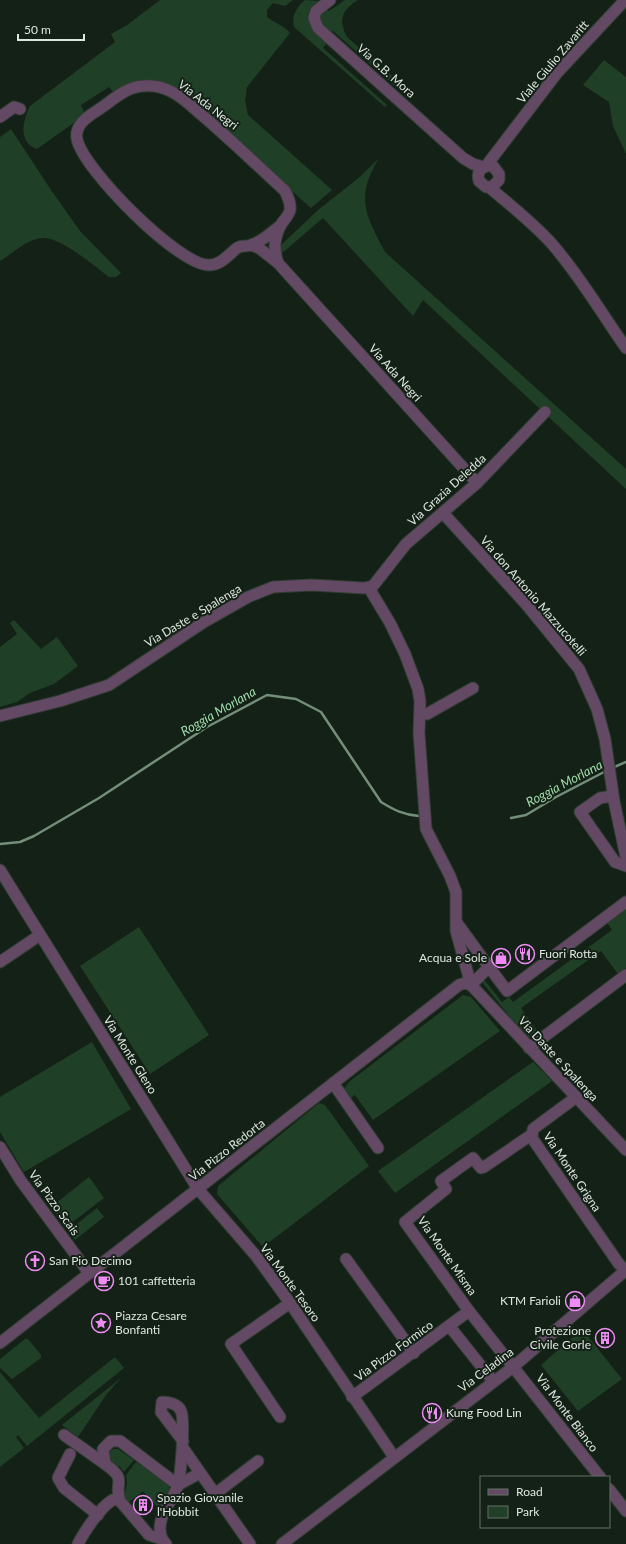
<svg xmlns="http://www.w3.org/2000/svg" width="626" height="1544" viewBox="0 0 626 1544" font-family="Lato,sans-serif">
	<rect width="100%" height="100%" fill="#142116"/>
	<!-- green -->
	<g fill="#203f27">
		<path d="M 160,0 L 293,0 L 285,6 L 273,3 L 267,10 L 267,17 C 276,24 282,24 290,33 L 247,87 L 245,101 L 248,115 L 332,190 L 311,208 L 180,92 L 164,85 L 115,94 L 109,87 L 81,105 L 85,115 L 37,149 C 17,142 23,120 30,106 L 115,42 L 111,34 L 127,25 Z"/>
		<path d="M 305,0 L 321,1 C 300,19 310,27 327,43 L 323,48 L 387,105 L 385,107 L 294,27 C 291,15 297,7 305,0 Z"/>
		<path d="M 345,0 L 358,0 C 342,10 338,19 347,37 L 409,91 L 405,95 L 333,31 L 330,33 L 320,24 L 319,15 L 326,8 L 329,11 Z"/>
		<polygon points="604,60 626,77 626,154 613,126 609,102 583,85"/>
		<path d="M 11,129 L 51,190 L 80,231 L 121,273 L 116,277 L 109,277 C 94,266 61,237 43,238 C 28,238 12,254 0,261 L 0,137 Z"/>
		<path d="M 379,158 C 355,198 365,214 385,252 L 626,469 L 626,489 L 423,300 L 413,316 L 323,218 L 281,254 L 281,245 L 318,210 L 361,176 Z"/>
		<polygon points="14,620 41,649 57,637 78,666 54,684 30,693 17,702 0,707 0,647 17,634 10,623"/>
		<polygon points="626,906 626,968 618,974 601,951 521,1008 538,1032 527,1038 481,981 483,978 502,1002 509,997 513,1002 612,930 606,921"/>
		<polygon points="139,927 209,1035 150,1074 80,966"/>
		<polygon points="463,995 471,997 500,1031 373,1120 355,1095 349,1099 343,1090 350,1081"/>
		<polygon points="92,1042 131,1109 24,1172 0,1132 0,1097"/>
		<polygon points="533,1062 552,1081 395,1193 378,1171"/>
		<polygon points="319,1103 325,1105 369,1166 263,1247 217,1194 218,1186"/>
		<polygon points="89,1177 104,1198 66,1227 51,1207"/>
		<polygon points="97,1208 104,1217 75,1240 68,1231"/>
		<polygon points="582,1329 622,1379 578,1411 541,1365"/>
		<polygon points="25,1339 28,1339 41,1355 41,1358 12,1379 0,1368 0,1359"/>
		<polygon points="115,1357 124,1368 27,1446 18,1435 16,1437 24,1448 0,1467 0,1372 39,1418"/>
		<polygon points="121,1378 106,1395 78,1437 62,1425"/>
		<path d="M 114,1449 L 118,1449 L 134,1460 L 124,1472 L 119,1466 L 117,1467 L 107,1460 C 108,1455 109,1450 114,1449 Z"/>
		<path d="M 136,1462 C 147,1469 158,1474 169,1482 C 171,1490 165,1504 158,1508 L 143,1491 L 128,1503 L 124,1498 L 127,1483 L 126,1475 Z"/>
	</g>
	<g fill="none" stroke-linecap="round" stroke-linejoin="round">
		<!-- stream -->
		<g stroke="#748f79" stroke-width="2.5">
			<polyline points="612,768 626,762"/>
			<polyline points="511,818 526,815 556,797 606,771"/>
			<path d="M 0,844 L 20,842 L 34,836 L 99,798 L 207,727 L 267,695 L 296,699 L 321,712 L 381,802 C 394,810 404,815 419,816"/>
		</g>
		<defs>
			<g id="minor">
				<polyline points="330,0 316,11 314,18 318,28 463,158 473,164 484,167"/>
				<polyline points="0,117 14,107 20,109"/>
				<path d="M 486,166 L 493,166 L 499,174 L 499,180 L 492,187 L 486,187 L 479,181 C 477,174 479,169 486,166 L 557,73 L 625,0"/>
				<path d="M 489,187 C 510,205 533,223 552,244 C 580,276 602,314 626,348"/>
				<polyline points="251,245 259,248 278,263 477,483"/>
				<path d="M 278,263 C 273,248 274,237 282,223 C 285,219 289,215 290,210 C 291,203 288,197 285,191 C 258,166 231,140 203,116 C 193,108 183,97 172,92 C 163,87 153,85 143,86 C 126,87 114,99 101,108 C 90,115 74,124 77,139 C 82,168 179,266 209,265 C 221,265 228,255 237,248 C 242,245 247,247 251,245 C 263,241 272,232 281,225"/>
				<polyline points="443,513 525,603 579,669 597,709 605,739 614,801 626,857"/>
				<polyline points="369,588 390,623 405,654 418,689 420,701 419,733 426,829 450,876 456,892 456,931 471,985 626,1150"/>
				<polyline points="421,714 427,714 473,688"/>
				<polyline points="0,716 60,701 109,685 204,622 248,597 273,587 311,585 364,588 373,586 406,544 477,483 545,412"/>
				<polyline points="613,796 600,798 580,812 615,862 626,866"/>
				<polyline points="0,870 198,1189 256,1256 290,1303 394,1457"/>
				<polyline points="457,923 489,967"/>
				<polyline points="0,962 40,935"/>
				<polyline points="471,985 489,967 507,991 626,902"/>
				<polyline points="529,1048 626,975"/>
				<polyline points="333,1083 378,1148"/>
				<polyline points="575,1098 533,1129 532,1138 619,1264 626,1271"/>
				<polyline points="0,1147 21,1181 89,1273"/>
				<polyline points="346,1259 414,1353"/>
				<polyline points="469,1311 405,1222 446,1189 441,1181 473,1158 481,1168 484,1167 531,1135"/>
				<polyline points="450,1327 493,1381"/>
				<polyline points="0,1343 459,985 465,983 471,985"/>
				<polyline points="352,1397 469,1311 600,1477"/>
				<polyline points="280,1417 231,1344 290,1303"/>
				<polyline points="64,1435 105,1464"/>
				<polyline points="183,1448 250,1544"/>
				<polyline points="70,1454 58,1478 64,1488 98,1515"/>
				<polyline points="178,1485 200,1473"/>
				<polyline points="609,1489 626,1511"/>
				<polyline points="215,1494 258,1461"/>
				<path d="M 162,1539 C 154,1518 172,1503 178,1485 C 181,1473 185,1421 181,1411 C 178,1404 169,1402 162,1402 L 161,1412 L 183,1441"/>
				<path d="M 78,1544 C 84,1532 100,1508 111,1501 C 114,1498 116,1500 120,1501"/>
				<path d="M 166,1544 L 162,1539 L 149,1535 L 120,1501 C 113,1482 129,1481 105,1464 L 103,1449 L 111,1441 L 120,1441 L 178,1485"/>
				<polyline points="282,1544 513,1367 626,1270"/>
			</g>
		</defs>
		<!-- minor casing -->
		<use href="#minor" stroke="#303d32" stroke-width="13"/>
		<!-- minor -->
		<use href="#minor" stroke="#634964" stroke-width="11"/>
	</g>
	<!-- icons -->
	<defs>
		<symbol id="restaurant-ring" viewBox="-11 -11 22 22"><circle r="9.5" fill="#142116" stroke="#f08bf5" stroke-width="1.5"/><path d="M-5-6h1v4h1v-4h1v4h1v-4h1v5L-1.5 .5V6h-2V.5L-5-1ZM5-6V6H3V1.5H1.5Q1.5-4 5-6Z" fill="#f08bf5"/></symbol>
		<symbol id="shop-ring" viewBox="-11 -11 22 22"><circle r="9.5" fill="#142116" stroke="#f08bf5" stroke-width="1.5"/><path d="M-5-2.5h2.3a2.7 3.5 0 0 1 5.4 0H5L5.5 6h-11ZM-1.5-2.5h3a1.5 2.3 0 0 0-3 0Z" fill="#f08bf5"/></symbol>
		<symbol id="church-ring" viewBox="-11 -11 22 22"><circle r="9.5" fill="#142116" stroke="#f08bf5" stroke-width="1.5"/><path d="M-1.2-6h2.4v3.5h3.3v2.4h-3.3V6h-2.4V-.1h-3.3v-2.4h3.3Z" fill="#f08bf5"/></symbol>
		<symbol id="cafe-ring" viewBox="-11 -11 22 22"><circle r="9.5" fill="#142116" stroke="#f08bf5" stroke-width="1.5"/><path d="M-5.5-4.5H6V0H3Q3 3.5 0 3.5H-2.5Q-5.5 3.5-5.5 0ZM3-3.2v2h1.7v-2ZM-6 4.5H4V6H-6Z" fill="#f08bf5"/></symbol>
		<symbol id="sight-ring" viewBox="-11 -11 22 22"><circle r="9.5" fill="#142116" stroke="#f08bf5" stroke-width="1.5"/><path d="M0-6L1.8-2.2L6-1.7L2.9 1.2L3.7 5.4L0 3.3L-3.7 5.4L-2.9 1.2L-6-1.7L-1.8-2.2Z" fill="#f08bf5"/></symbol>
		<symbol id="building-ring" viewBox="-11 -11 22 22"><circle r="9.5" fill="#142116" stroke="#f08bf5" stroke-width="1.5"/><path d="M-4-6H4V6H1V3H-1V6H-4ZM-2.5-4.3h1.7v1.8h-1.7ZM.8-4.3h1.7v1.8H.8ZM-2.5-1h1.7V.8h-1.7ZM.8-1h1.7V.8H.8Z" fill="#f08bf5"/></symbol>
	</defs>
	<g fill-rule="evenodd">
		<use href="#restaurant-ring" x="514" y="943" width="22" height="22"/>
		<use href="#shop-ring" x="490" y="947" width="22" height="22"/>
		<use href="#church-ring" x="24" y="1250" width="22" height="22"/>
		<use href="#cafe-ring" x="93" y="1270" width="22" height="22"/>
		<use href="#shop-ring" x="564" y="1290" width="22" height="22"/>
		<use href="#sight-ring" x="90" y="1312" width="22" height="22"/>
		<use href="#building-ring" x="594" y="1327" width="22" height="22"/>
		<use href="#restaurant-ring" x="421" y="1402" width="22" height="22"/>
		<use href="#building-ring" x="132" y="1494" width="22" height="22"/>
	</g>
	<g text-anchor="middle" stroke-width="4" stroke-linejoin="round" paint-order="stroke">
		<!-- street labels -->
		<g font-size="12" fill="#dde6df" stroke="#142116">
			<text transform="translate(553 62) rotate(-50)" y="4">Viale Giulio Zavaritt</text>
			<text transform="translate(386 71) rotate(42)" y="4">Via G.B. Mora</text>
			<text transform="translate(208 105) rotate(38)" y="4">Via Ada Negri</text>
			<text transform="translate(395 373) rotate(48)" y="4">Via Ada Negri</text>
			<text transform="translate(447 490) rotate(-42)" y="4">Via Grazia Deledda</text>
			<text transform="translate(533 596) rotate(49)" y="4">Via don Antonio Mazzucotelli</text>
			<text transform="translate(193 616) rotate(-31)" y="4">Via Daste e Spalenga</text>
			<text transform="translate(130 1055) rotate(58)" y="4">Via Monte Gleno</text>
			<text transform="translate(558 1059) rotate(47)" y="4">Via Daste e Spalenga</text>
			<text transform="translate(227 1150) rotate(-38)" y="4">Via Pizzo Redorta</text>
			<text transform="translate(572 1172) rotate(56)" y="4">Via Monte Grigna</text>
			<text transform="translate(54 1203) rotate(54)" y="4">Via Pizzo Scais</text>
			<text transform="translate(447 1256) rotate(55)" y="4">Via Monte Misma</text>
			<text transform="translate(290 1283) rotate(54)" y="4">Via Monte Tesoro</text>
			<text transform="translate(394 1351) rotate(-36)" y="4">Via Pizzo Formico</text>
			<text transform="translate(486 1370) rotate(-37)" y="4">Via Celadina</text>
			<text transform="translate(567 1413) rotate(53)" y="4">Via Monte Bianco</text>
		</g>
		<!-- poi labels -->
		<g font-size="12" fill="#dde6df" stroke="#142116" text-anchor="start">
			<text x="539" y="958">Fuori Rotta</text>
			<text x="487" y="962" text-anchor="end">Acqua e Sole</text>
			<text x="49" y="1265">San Pio Decimo</text>
			<text x="118" y="1285">101 caffetteria</text>
			<text x="561" y="1305" text-anchor="end">KTM Farioli</text>
			<text x="115" y="1320">Piazza Cesare<tspan x="115" dy="14">Bonfanti</tspan></text>
			<text x="591" y="1335" text-anchor="end">Protezione<tspan x="591" dy="14">Civile Gorle</tspan></text>
			<text x="446" y="1417">Kung Food Lin</text>
			<text x="157" y="1502">Spazio Giovanile<tspan x="157" dy="14">l'Hobbit</tspan></text>
		</g>
		<!-- water labels -->
		<g font-size="13" font-style="italic" fill="#a0dcab" stroke="#142116">
			<text transform="translate(218 711) rotate(-30)" y="5">Roggia Morlana</text>
			<text transform="translate(564 783) rotate(-28)" y="5">Roggia Morlana</text>
		</g>
	</g>
	<!-- legend -->
	<rect x="480" y="1476" width="130" height="52" fill="#142116" stroke="#647066"/>
	<rect x="488" y="1489" width="20" height="6" fill="#634964" stroke="#647066"/>
	<text x="516" y="1496" font-size="12" fill="#dde6df">Road</text>
	<rect x="488" y="1506" width="20" height="12" fill="#203f27" stroke="#647066"/>
	<text x="516" y="1516" font-size="12" fill="#dde6df">Park</text>
	<!-- scale -->
	<path d="M18 34v6h66v-6" fill="none" stroke="#dde6df" stroke-width="2"/>
	<text x="24" y="34" font-size="12" fill="#dde6df" stroke="#142116" stroke-width="3" paint-order="stroke">50 m</text>
</svg>
